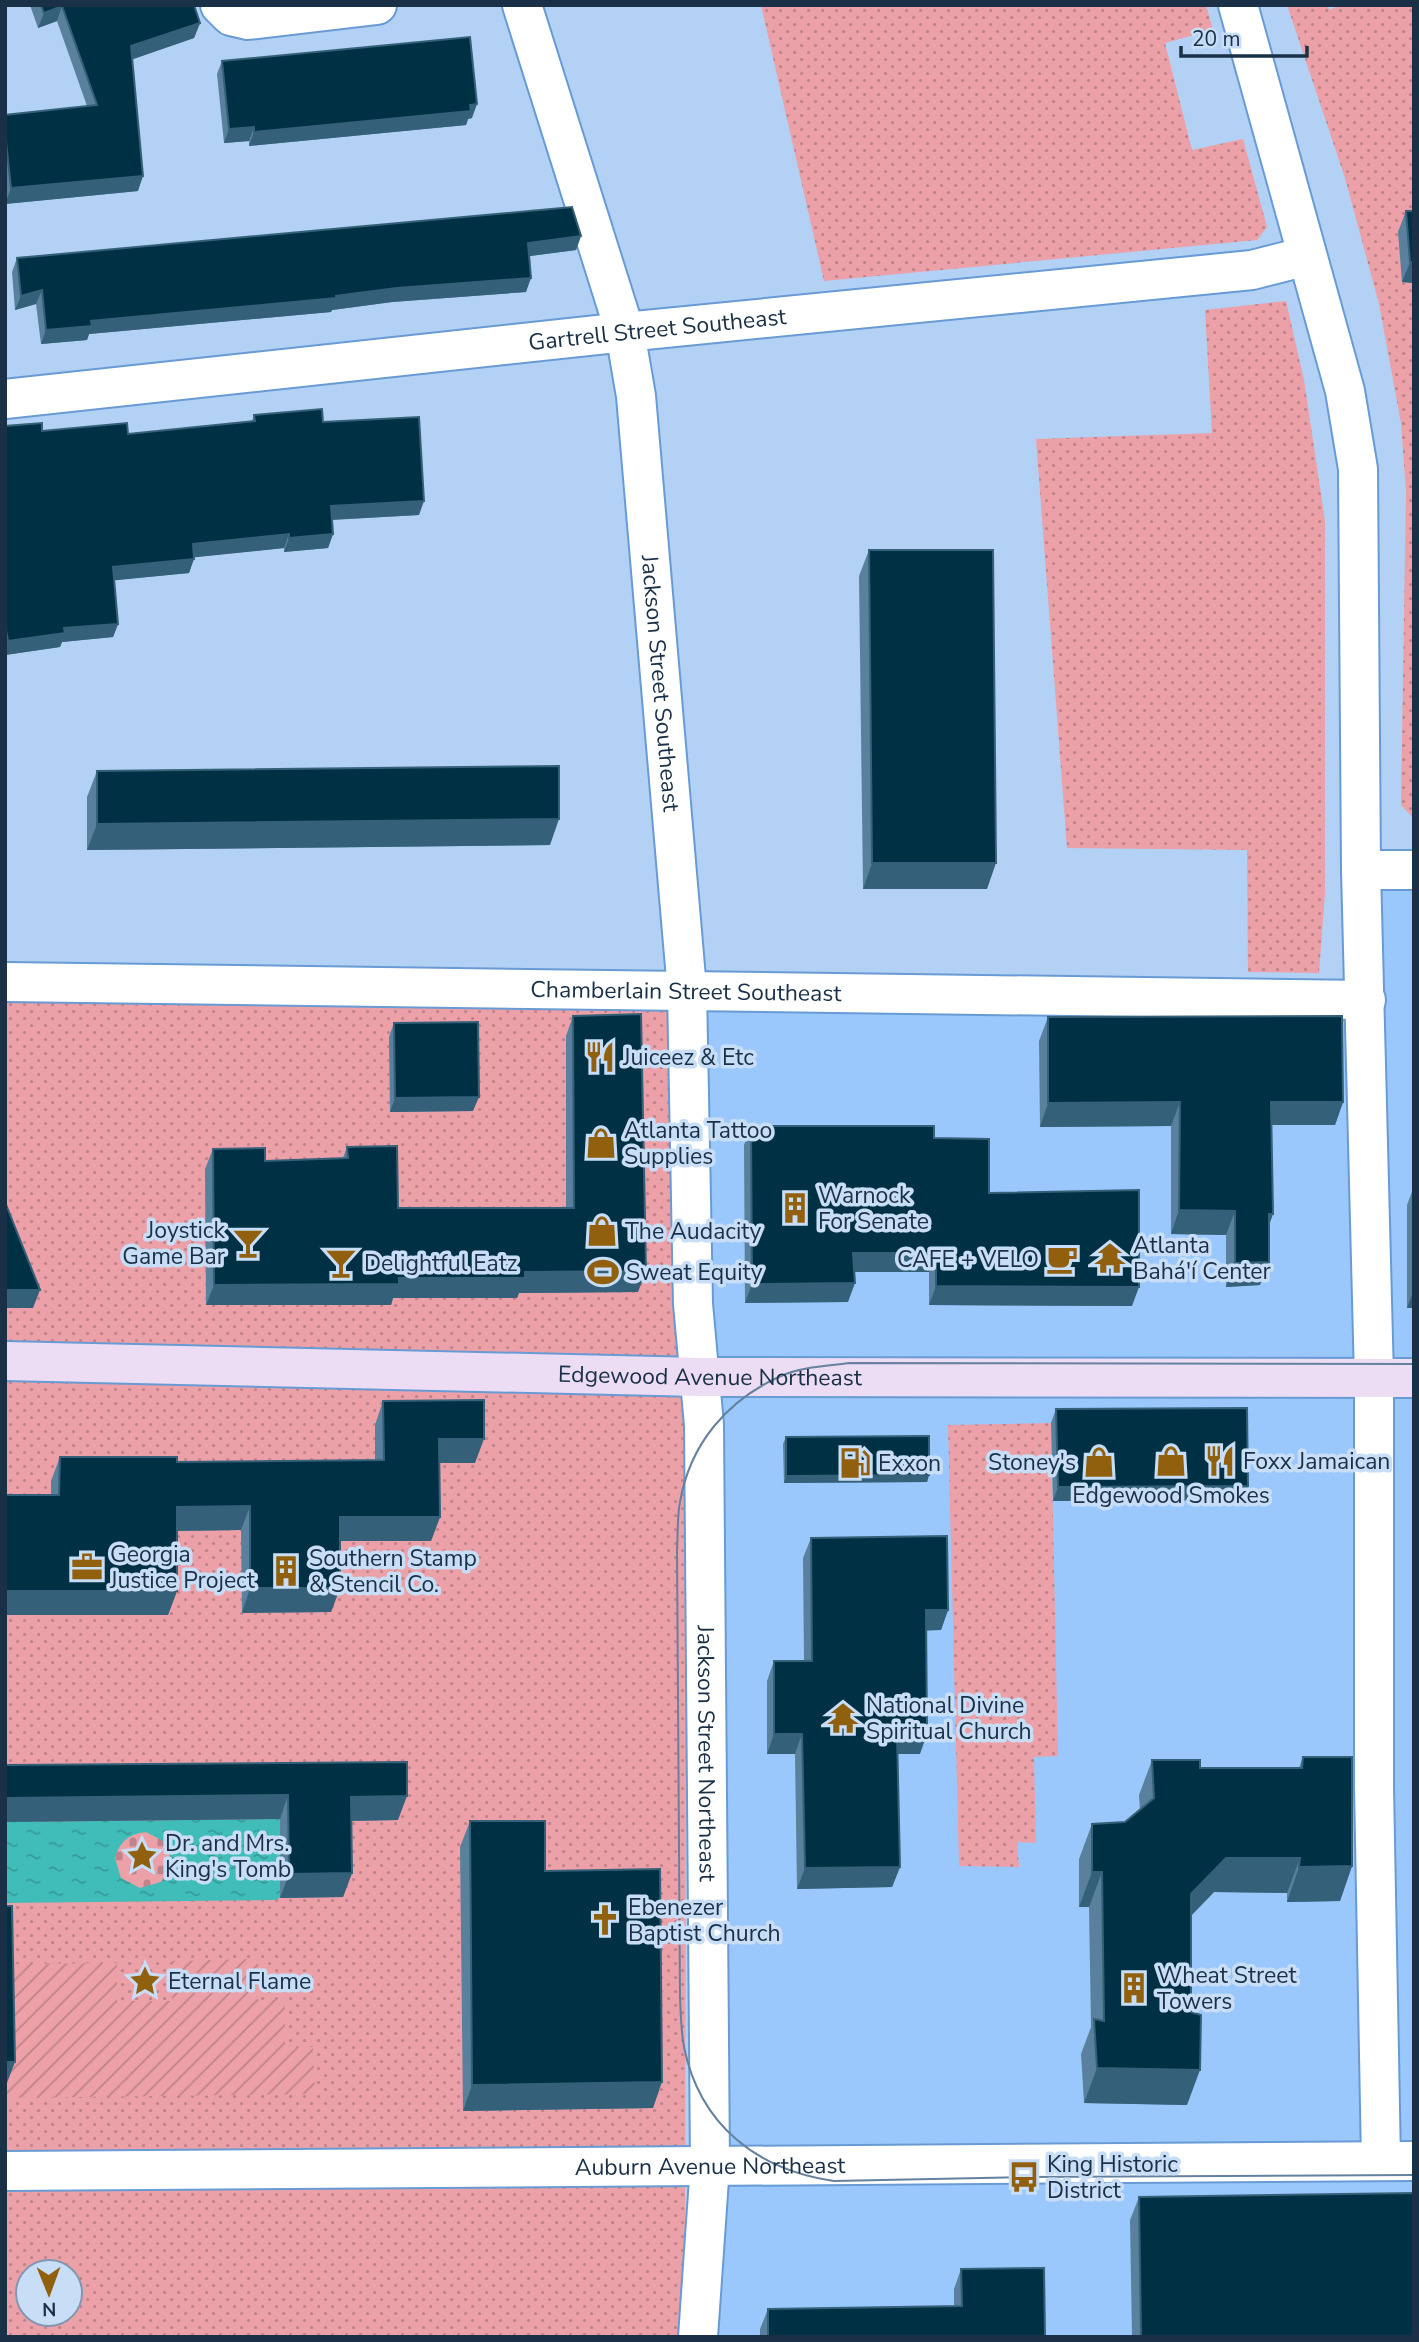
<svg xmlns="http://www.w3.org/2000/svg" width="1419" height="2342" viewBox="0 0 1419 2342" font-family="'Nunito Sans',sans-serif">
	<defs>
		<pattern id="grass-dots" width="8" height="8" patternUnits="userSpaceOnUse" patternTransform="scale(1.75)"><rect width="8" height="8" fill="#eca0a8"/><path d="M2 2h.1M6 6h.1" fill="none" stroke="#be838b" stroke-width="1.8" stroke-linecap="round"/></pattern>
		<pattern id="cemetery-stones" width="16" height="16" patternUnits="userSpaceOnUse" patternTransform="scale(1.75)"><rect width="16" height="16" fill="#eca0a8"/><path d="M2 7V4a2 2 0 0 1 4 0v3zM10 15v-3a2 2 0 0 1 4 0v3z" fill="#be838b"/></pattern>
		<pattern id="garden-furrows" width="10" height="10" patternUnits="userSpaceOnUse" patternTransform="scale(1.75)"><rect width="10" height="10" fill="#eca0a8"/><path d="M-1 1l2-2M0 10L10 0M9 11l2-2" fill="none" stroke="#be838b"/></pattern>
		<pattern id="water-ripples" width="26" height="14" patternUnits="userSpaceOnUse" patternTransform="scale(1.75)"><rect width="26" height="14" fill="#41bdb9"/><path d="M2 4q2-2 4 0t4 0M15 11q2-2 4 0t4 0" fill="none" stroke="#369a98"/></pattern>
	</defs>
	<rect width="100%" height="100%" fill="#b2d1f5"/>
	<!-- built -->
	<polygon fill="#9ac8fc" points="1414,869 1414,2337 708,2337 708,1776 5,1781 687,990 1366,1000 1361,870"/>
	<!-- grass -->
	<g fill="url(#grass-dots)" fill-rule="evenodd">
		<polygon points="761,5 1206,5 1213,30 1165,43 1192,150 1243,139 1267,227 1257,240 824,281"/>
		<polygon points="1287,5 1326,5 1330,10 1339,5 1414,5 1414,819 1401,805 1406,492 1401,423 1379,304 1345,178"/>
		<polygon points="1286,301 1304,380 1325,521 1325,893 1319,973 1248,972 1247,850 1067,848 1036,439 1212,433 1205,310"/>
		<path d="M 5,987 L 687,990 L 685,2337 L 5,2337 ZM 28,2272 L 70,2272 L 70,2314 L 28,2314 Z"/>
		<polygon points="1051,1423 1058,1756 1034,1757 1036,1843 1017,1842 1019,1867 959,1866 948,1425"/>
	</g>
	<!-- cemetery -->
	<circle fill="url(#cemetery-stones)" cx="143" cy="1860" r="28"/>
	<!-- garden -->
	<polygon fill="url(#garden-furrows)" points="258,1959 258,2000 285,1999 285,2047 313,2047 315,2094 6,2098 5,1964 117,1963 117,2001 172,2001 172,1961"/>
	<!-- water -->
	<path fill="url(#water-ripples)" fill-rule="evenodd" d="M 280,1819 L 280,1898 L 275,1900 L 5,1903 L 5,1822 ZM 146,1832 L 165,1842 L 172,1863 L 161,1882 L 140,1888 L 121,1878 L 115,1858 C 120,1841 129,1834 146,1832 Z"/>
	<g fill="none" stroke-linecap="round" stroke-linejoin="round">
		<defs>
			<g id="minor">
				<polyline points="220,5 231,16 248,20 377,5"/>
				<polyline points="1238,5 1345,391 1358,469 1361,870 1374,1378 1374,1786 1381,2161"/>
				<path id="s1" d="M 5,399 L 625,332 L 1252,270 L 1307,256"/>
				<polyline points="1361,870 1414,870"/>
				<path id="s2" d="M 5,982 L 1366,1000"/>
			</g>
			<g id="tertiary">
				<path id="s3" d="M 522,5 L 625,332 L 636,396 L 687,990 L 693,1304 L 704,1425 L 710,2165 L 698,2337"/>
				<path id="s4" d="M 5,2171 L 1414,2161"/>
			</g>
			<g id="secondary">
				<path id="s5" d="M 5,1361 L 699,1377 L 1414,1378"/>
			</g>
		</defs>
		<!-- minor casing -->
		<use href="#minor" stroke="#689bd4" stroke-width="42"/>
		<!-- tertiary casing -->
		<use href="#tertiary" stroke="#689bd4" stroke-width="42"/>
		<!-- secondary casing -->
		<use href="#secondary" stroke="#689bd4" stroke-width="42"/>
		<!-- minor -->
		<use href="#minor" stroke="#fff" stroke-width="38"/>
		<!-- tertiary -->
		<use href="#tertiary" stroke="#fff" stroke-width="38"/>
		<!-- secondary -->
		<use href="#secondary" stroke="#ecddf4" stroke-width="38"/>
		<!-- tram -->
		<path stroke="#66819e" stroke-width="2" d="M 1414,1364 L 850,1363 C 828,1366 801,1367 781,1376 C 727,1400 690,1444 680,1502 C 677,1517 678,1535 677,1551 L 680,1999 C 681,2015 681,2032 684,2047 C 700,2126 758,2170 834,2181 L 1024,2177 L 1414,2175"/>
	</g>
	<!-- wall -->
	<g fill="#59809c">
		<polygon points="30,5 194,5 200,23 194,38 132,59 138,191 5,204 5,115 87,106 57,21 38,28"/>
		<polygon points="222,61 472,118 468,119 466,125 249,146 249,141 224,143 217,74"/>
		<polygon points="1406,211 1414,211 1414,283 1402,282 1398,232"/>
		<polygon points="581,236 576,250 529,256 526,292 392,302 332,310 331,312 89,334 87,340 41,344 36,304 15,310 12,272 17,258"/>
		<polygon points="254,415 323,422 419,515 332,520 333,534 328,548 284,552 284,548 194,557 189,573 114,580 118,624 113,637 62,642 60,647 5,655 5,426 42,431 128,434 252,421"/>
		<polygon points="869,550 987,889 863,889 859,576"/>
		<polygon points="97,771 550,845 87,850 87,797"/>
		<polygon points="573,1016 638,1292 519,1293 517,1298 393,1298 391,1305 206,1305 205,1169 213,1149 265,1161 343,1158 347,1147 398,1208 566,1208 566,1036"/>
		<polygon points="1048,1017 1343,1102 1335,1125 1272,1125 1269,1226 1260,1285 1226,1287 1226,1235 1171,1234 1171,1126 1040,1127 1039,1041"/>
		<polygon points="394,1023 473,1111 390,1112 389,1037"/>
		<polygon points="751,1126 934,1138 989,1193 1132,1306 929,1305 929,1272 854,1272 848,1302 745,1303 744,1145"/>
		<polygon points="1414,1186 1414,1308 1407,1308 1407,1205"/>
		<polygon points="383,1401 475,1463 439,1463 440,1517 431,1541 340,1541 340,1588 331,1612 242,1613 241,1530 177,1531 177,1591 168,1615 5,1615 5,1495 51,1495 51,1481 60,1457 177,1462 375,1460 375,1425"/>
		<polygon points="1056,1409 1248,1486 1243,1500 1053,1501 1051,1423"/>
		<polygon points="786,1437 929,1475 927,1482 784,1483 783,1444"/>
		<polygon points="811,1538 948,1610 941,1630 926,1630 920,1754 898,1754 900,1867 892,1887 797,1889 795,1754 767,1754 767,1681 774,1661 804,1661 803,1558"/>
		<polygon points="1303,1757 1352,1866 1340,1901 1287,1902 1287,1893 1214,1892 1191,1916 1187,2105 1084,2103 1081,2054 1091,2027 1089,1907 1079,1907 1079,1859 1092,1824 1125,1822 1140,1810 1139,1795 1152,1760 1200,1768 1299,1768"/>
		<polygon points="407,1762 398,1820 351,1821 352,1873 343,1897 280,1898 280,1819 5,1822"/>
		<polygon points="470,1821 545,1871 653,2108 463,2111 460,1847"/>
		<polygon points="1139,2197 1414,2337 1132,2337 1130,2220"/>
		<polygon points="961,2269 1045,2337 760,2337 760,2329 768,2309 954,2306 954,2289"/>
	</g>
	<!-- shaded-wall -->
	<g fill="#356079">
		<polygon points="62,6 57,21 38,28 44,13"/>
		<polygon points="200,23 194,38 125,62 131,46"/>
		<polygon points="477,104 472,118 468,119 466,125 249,146 254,132"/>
		<polygon points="254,127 249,141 224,143 229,129"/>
		<polygon points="143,176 138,191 5,204 11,188"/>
		<polygon points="581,236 576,250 523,257 528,243"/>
		<polygon points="1410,262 1414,262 1414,283 1402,282"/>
		<polygon points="531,278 526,292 392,302 332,310 331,312 89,334 87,340 41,344 46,330 91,321 336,296 397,288"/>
		<polygon points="42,290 36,304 15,310 21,296"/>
		<polygon points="424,501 419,515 326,520 331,506"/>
		<polygon points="289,534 284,548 188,558 193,544"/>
		<polygon points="333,534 328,548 284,552 289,538"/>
		<polygon points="194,559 189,573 108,581 113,567"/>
		<polygon points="118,624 113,637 62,642 60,647 5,655 5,648 8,641 64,628"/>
		<polygon points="559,819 550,845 87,850 97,824"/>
		<polygon points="872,863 996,863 987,889 863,889"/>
		<polygon points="479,1097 473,1111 390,1112 395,1098"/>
		<polygon points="1180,1102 1171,1126 1040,1127 1048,1103"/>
		<polygon points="1271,1102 1343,1102 1335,1125 1263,1125"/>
		<polygon points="1179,1210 1235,1211 1226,1235 1171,1234"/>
		<polygon points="1269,1214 1273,1214 1265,1237"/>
		<polygon points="853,1253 936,1253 929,1272 846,1272"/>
		<polygon points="1269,1262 1260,1285 1226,1287 1235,1263"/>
		<polygon points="646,1271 638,1292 519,1293 517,1298 393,1298 391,1305 206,1305 214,1285 525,1272"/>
		<polygon points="855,1283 848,1302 745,1303 752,1284"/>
		<polygon points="936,1286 1139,1287 1132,1306 929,1305"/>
		<polygon points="5,1290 40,1290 33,1308 5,1308"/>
		<polygon points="1414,1290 1414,1308 1407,1308"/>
		<polygon points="439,1439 484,1439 475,1463 431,1463"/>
		<polygon points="929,1475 927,1482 784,1483 786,1476"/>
		<polygon points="1248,1486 1243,1500 1053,1501 1058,1487"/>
		<polygon points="250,1506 241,1530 168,1531 177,1507"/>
		<polygon points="340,1517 440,1517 431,1541 331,1541"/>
		<polygon points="250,1588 340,1588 331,1612 242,1613"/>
		<polygon points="5,1591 177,1591 168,1615 5,1615"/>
		<polygon points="926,1610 948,1610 941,1630 918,1631"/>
		<polygon points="774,1734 802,1734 795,1754 767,1754"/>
		<polygon points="897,1734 927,1734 920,1754 890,1754"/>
		<polygon points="288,1795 280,1819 5,1822 5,1798"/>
		<polygon points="407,1796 398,1820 342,1821 351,1797"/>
		<polygon points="1226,1858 1300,1858 1287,1893 1214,1892 1178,1929 1191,1894"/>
		<polygon points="1352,1866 1340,1901 1287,1902 1299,1867"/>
		<polygon points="900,1867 892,1887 797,1889 805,1868"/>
		<polygon points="1092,1872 1102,1872 1089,1907 1079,1907"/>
		<polygon points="352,1873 343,1897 280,1898 289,1874"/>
		<polygon points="5,2062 15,2062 5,2088"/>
		<polygon points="1097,2068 1200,2070 1187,2105 1084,2103"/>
		<polygon points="662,2082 653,2108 463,2111 472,2085"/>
	</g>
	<!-- building -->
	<g fill="#003044" stroke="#356079" stroke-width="2">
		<polygon points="41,5 194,5 200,23 131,46 143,176 11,188 5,132 5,115 97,105 62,6 44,13"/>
		<polygon points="470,37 477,104 470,105 471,111 254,132 254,127 229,129 222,61"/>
		<polygon points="572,207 581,236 528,243 531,278 397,288 336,296 336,298 91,321 92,326 46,330 42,290 21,296 17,258"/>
		<polygon points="1406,211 1414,211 1414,262 1410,262"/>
		<polygon points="322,409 323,422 419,417 424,501 331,506 333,534 289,538 289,534 193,544 194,559 113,567 118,624 64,628 65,633 8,641 5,625 5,426 42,423 42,431 127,423 128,434 255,421 254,415"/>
		<polygon points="869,550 993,550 996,863 872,863"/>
		<polygon points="559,766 559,819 97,824 97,771"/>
		<polygon points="641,1014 646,1271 525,1272 525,1278 399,1278 399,1284 214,1285 213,1149 265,1148 265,1161 348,1158 347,1147 397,1146 398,1208 574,1208 573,1016"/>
		<polygon points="1342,1016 1343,1102 1271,1102 1273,1214 1269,1214 1269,1262 1235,1263 1235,1211 1179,1210 1180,1102 1048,1103 1048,1017"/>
		<polygon points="478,1022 479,1097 395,1098 394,1023"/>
		<polygon points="751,1126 934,1126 934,1138 989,1139 989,1193 1139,1190 1139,1287 936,1286 936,1253 853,1253 855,1283 752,1284"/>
		<polygon points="5,1202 40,1290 5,1290"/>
		<polygon points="484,1400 484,1439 439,1439 440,1517 340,1517 340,1588 250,1588 250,1506 177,1507 177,1591 5,1591 5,1495 59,1495 60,1457 177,1457 177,1462 384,1460 383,1401"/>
		<polygon points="1247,1408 1248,1486 1058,1487 1056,1409"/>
		<polygon points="929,1436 929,1475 786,1476 786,1437"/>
		<polygon points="947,1536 948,1610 926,1610 927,1734 897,1734 900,1867 805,1868 802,1734 774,1734 774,1661 812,1661 811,1538"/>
		<polygon points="1303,1757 1352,1757 1352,1866 1299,1867 1300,1858 1226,1858 1191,1894 1191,2012 1201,2015 1200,2070 1097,2068 1094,2019 1104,2021 1102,1872 1092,1872 1092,1824 1125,1822 1154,1798 1152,1760 1200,1760 1200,1768 1302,1768"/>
		<polygon points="407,1762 407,1796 351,1797 352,1873 289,1874 288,1795 5,1798 5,1765"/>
		<polygon points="470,1821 545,1821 545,1871 660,1869 662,2082 472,2085"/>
		<polygon points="5,1906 12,1906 15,2062 5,2062"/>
		<polygon points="1414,2193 1414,2337 1141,2337 1139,2197"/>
		<polygon points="1044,2268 1045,2337 768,2337 768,2309 962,2306 961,2269"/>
	</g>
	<!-- icons -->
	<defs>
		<symbol id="restaurant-bare" viewBox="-9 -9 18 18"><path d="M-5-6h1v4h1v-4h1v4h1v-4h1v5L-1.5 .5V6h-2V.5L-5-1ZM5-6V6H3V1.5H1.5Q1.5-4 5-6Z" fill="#91600f" stroke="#c8def6" stroke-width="2.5" paint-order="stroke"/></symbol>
		<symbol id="shop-bare" viewBox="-9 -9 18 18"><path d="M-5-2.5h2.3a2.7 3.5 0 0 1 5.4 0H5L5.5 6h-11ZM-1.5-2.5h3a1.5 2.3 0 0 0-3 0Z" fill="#91600f" stroke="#c8def6" stroke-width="2.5" paint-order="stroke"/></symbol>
		<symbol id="building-bare" viewBox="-9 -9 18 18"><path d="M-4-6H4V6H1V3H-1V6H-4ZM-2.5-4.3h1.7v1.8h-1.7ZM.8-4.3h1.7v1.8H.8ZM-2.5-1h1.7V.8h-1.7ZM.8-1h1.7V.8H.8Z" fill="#91600f" stroke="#c8def6" stroke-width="2.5" paint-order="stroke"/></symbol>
		<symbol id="bar-bare" viewBox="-9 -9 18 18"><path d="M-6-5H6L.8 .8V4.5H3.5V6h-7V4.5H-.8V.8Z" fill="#91600f" stroke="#c8def6" stroke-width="2.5" paint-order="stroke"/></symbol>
		<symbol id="temple-bare" viewBox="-9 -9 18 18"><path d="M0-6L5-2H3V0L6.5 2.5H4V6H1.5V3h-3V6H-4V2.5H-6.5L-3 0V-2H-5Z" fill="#91600f" stroke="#c8def6" stroke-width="2.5" paint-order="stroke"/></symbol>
		<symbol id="cafe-bare" viewBox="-9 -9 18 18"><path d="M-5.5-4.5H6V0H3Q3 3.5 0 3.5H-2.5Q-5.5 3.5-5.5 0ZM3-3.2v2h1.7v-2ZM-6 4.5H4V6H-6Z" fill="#91600f" stroke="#c8def6" stroke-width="2.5" paint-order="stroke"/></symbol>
		<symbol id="stadium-bare" viewBox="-9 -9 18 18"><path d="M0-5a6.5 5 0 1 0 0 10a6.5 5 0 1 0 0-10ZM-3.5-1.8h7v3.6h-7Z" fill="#91600f" stroke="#c8def6" stroke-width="2.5" paint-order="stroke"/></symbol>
		<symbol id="fuel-bare" viewBox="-9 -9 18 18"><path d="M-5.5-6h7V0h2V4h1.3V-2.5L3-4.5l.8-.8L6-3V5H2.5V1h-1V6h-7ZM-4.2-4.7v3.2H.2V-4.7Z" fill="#91600f" stroke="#c8def6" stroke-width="2.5" paint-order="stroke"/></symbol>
		<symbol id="office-bare" viewBox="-9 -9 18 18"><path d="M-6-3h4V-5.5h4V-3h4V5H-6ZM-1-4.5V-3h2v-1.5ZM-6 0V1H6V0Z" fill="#91600f" stroke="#c8def6" stroke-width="2.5" paint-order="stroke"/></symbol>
		<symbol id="sight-bare" viewBox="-9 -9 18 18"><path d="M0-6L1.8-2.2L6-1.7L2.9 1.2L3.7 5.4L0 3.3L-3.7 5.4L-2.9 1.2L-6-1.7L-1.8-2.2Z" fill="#91600f" stroke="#c8def6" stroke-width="2.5" paint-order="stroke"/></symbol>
		<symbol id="church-bare" viewBox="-9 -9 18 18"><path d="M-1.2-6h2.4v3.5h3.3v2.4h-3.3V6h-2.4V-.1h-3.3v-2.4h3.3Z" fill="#91600f" stroke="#c8def6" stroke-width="2.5" paint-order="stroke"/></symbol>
		<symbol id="bus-bare" viewBox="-9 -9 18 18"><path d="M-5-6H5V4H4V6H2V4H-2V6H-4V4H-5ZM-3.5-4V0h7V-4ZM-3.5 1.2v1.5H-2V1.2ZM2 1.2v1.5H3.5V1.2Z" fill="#91600f" stroke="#c8def6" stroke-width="2.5" paint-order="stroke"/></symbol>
	</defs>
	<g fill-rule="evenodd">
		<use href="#restaurant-bare" x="578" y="1035" width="44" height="44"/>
		<use href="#shop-bare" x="579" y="1121" width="44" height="44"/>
		<use href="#building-bare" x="773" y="1186" width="44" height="44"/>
		<use href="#shop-bare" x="580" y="1209" width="44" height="44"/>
		<use href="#bar-bare" x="226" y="1221" width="44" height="44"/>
		<use href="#temple-bare" x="1088" y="1236" width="44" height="44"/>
		<use href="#cafe-bare" x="1040" y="1237" width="44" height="44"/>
		<use href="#bar-bare" x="319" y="1241" width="44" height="44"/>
		<use href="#stadium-bare" x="581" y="1250" width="44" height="44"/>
		<use href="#shop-bare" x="1149" y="1439" width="44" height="44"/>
		<use href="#restaurant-bare" x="1198" y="1439" width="44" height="44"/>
		<use href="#shop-bare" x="1077" y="1440" width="44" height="44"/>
		<use href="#fuel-bare" x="833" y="1441" width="44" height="44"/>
		<use href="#office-bare" x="65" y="1545" width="44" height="44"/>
		<use href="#building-bare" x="264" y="1549" width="44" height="44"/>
		<use href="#temple-bare" x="821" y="1696" width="44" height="44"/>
		<use href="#sight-bare" x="120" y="1834" width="44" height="44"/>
		<use href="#church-bare" x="583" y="1898" width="44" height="44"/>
		<use href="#sight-bare" x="123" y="1959" width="44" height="44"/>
		<use href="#building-bare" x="1112" y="1966" width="44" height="44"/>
		<use href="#bus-bare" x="1002" y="2155" width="44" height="44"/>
	</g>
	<g text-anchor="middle" stroke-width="7" stroke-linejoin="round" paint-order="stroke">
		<!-- street labels -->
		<g font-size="23" fill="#1a3047" stroke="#c8def6">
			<text dy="8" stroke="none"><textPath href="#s1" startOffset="656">Gartrell Street Southeast</textPath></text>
			<text dy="8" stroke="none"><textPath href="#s3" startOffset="696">Jackson Street Southeast</textPath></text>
			<text dy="8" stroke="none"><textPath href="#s2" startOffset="681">Chamberlain Street Southeast</textPath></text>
			<text dy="8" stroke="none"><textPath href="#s5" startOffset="705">Edgewood Avenue Northeast</textPath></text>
			<text dy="8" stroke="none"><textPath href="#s3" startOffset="1768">Jackson Street Northeast</textPath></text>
			<text dy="8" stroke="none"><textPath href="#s4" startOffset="705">Auburn Avenue Northeast</textPath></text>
		</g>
		<!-- poi labels -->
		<g font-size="23" fill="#1a3047" stroke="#c8def6" text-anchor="start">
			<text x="623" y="1065">Juiceez &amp; Etc</text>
			<text x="624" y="1138">Atlanta Tattoo<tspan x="624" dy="26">Supplies</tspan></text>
			<text x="818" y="1203">Warnock<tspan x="818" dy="26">For Senate</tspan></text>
			<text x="225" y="1238" text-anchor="end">Joystick<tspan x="225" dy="26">Game Bar</tspan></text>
			<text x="625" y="1239">The Audacity</text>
			<text x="1133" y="1253">Atlanta<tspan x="1133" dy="26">Bahá'í Center</tspan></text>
			<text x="1039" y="1267" text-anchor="end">CAFE + VELO</text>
			<text x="364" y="1271">Delightful Eatz</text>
			<text x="626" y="1280">Sweat Equity</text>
			<text x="1243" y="1469">Foxx Jamaican</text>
			<text x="1076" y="1470" text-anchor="end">Stoney's</text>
			<text x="878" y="1471">Exxon</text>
			<text x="1171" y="1503" text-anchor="middle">Edgewood Smokes</text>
			<text x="110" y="1562">Georgia<tspan x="110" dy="26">Justice Project</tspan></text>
			<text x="309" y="1566">Southern Stamp<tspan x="309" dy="26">&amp; Stencil Co.</tspan></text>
			<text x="866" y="1713">National Divine<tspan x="866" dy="26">Spiritual Church</tspan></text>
			<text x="165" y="1851">Dr. and Mrs.<tspan x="165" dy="26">King's Tomb</tspan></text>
			<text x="628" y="1915">Ebenezer<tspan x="628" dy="26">Baptist Church</tspan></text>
			<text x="1157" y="1983">Wheat Street<tspan x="1157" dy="26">Towers</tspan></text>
			<text x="168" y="1989">Eternal Flame</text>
			<text x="1047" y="2172">King Historic<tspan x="1047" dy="26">District</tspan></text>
		</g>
	</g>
	<!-- border -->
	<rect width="1419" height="2342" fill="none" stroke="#1a3047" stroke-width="14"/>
	<!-- north arrow -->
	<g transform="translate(49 2293) rotate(179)"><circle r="33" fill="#c8def6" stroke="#8298b0" stroke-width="2"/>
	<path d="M0-5L12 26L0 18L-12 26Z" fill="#91600f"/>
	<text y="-10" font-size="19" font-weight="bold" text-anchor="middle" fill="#1a3047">N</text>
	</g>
	<!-- scale -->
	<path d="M1181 46v10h126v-10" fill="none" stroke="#1a3047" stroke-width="3.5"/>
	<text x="1192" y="46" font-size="21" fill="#1a3047" stroke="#c8def6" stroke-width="5" paint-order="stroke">20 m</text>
</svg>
